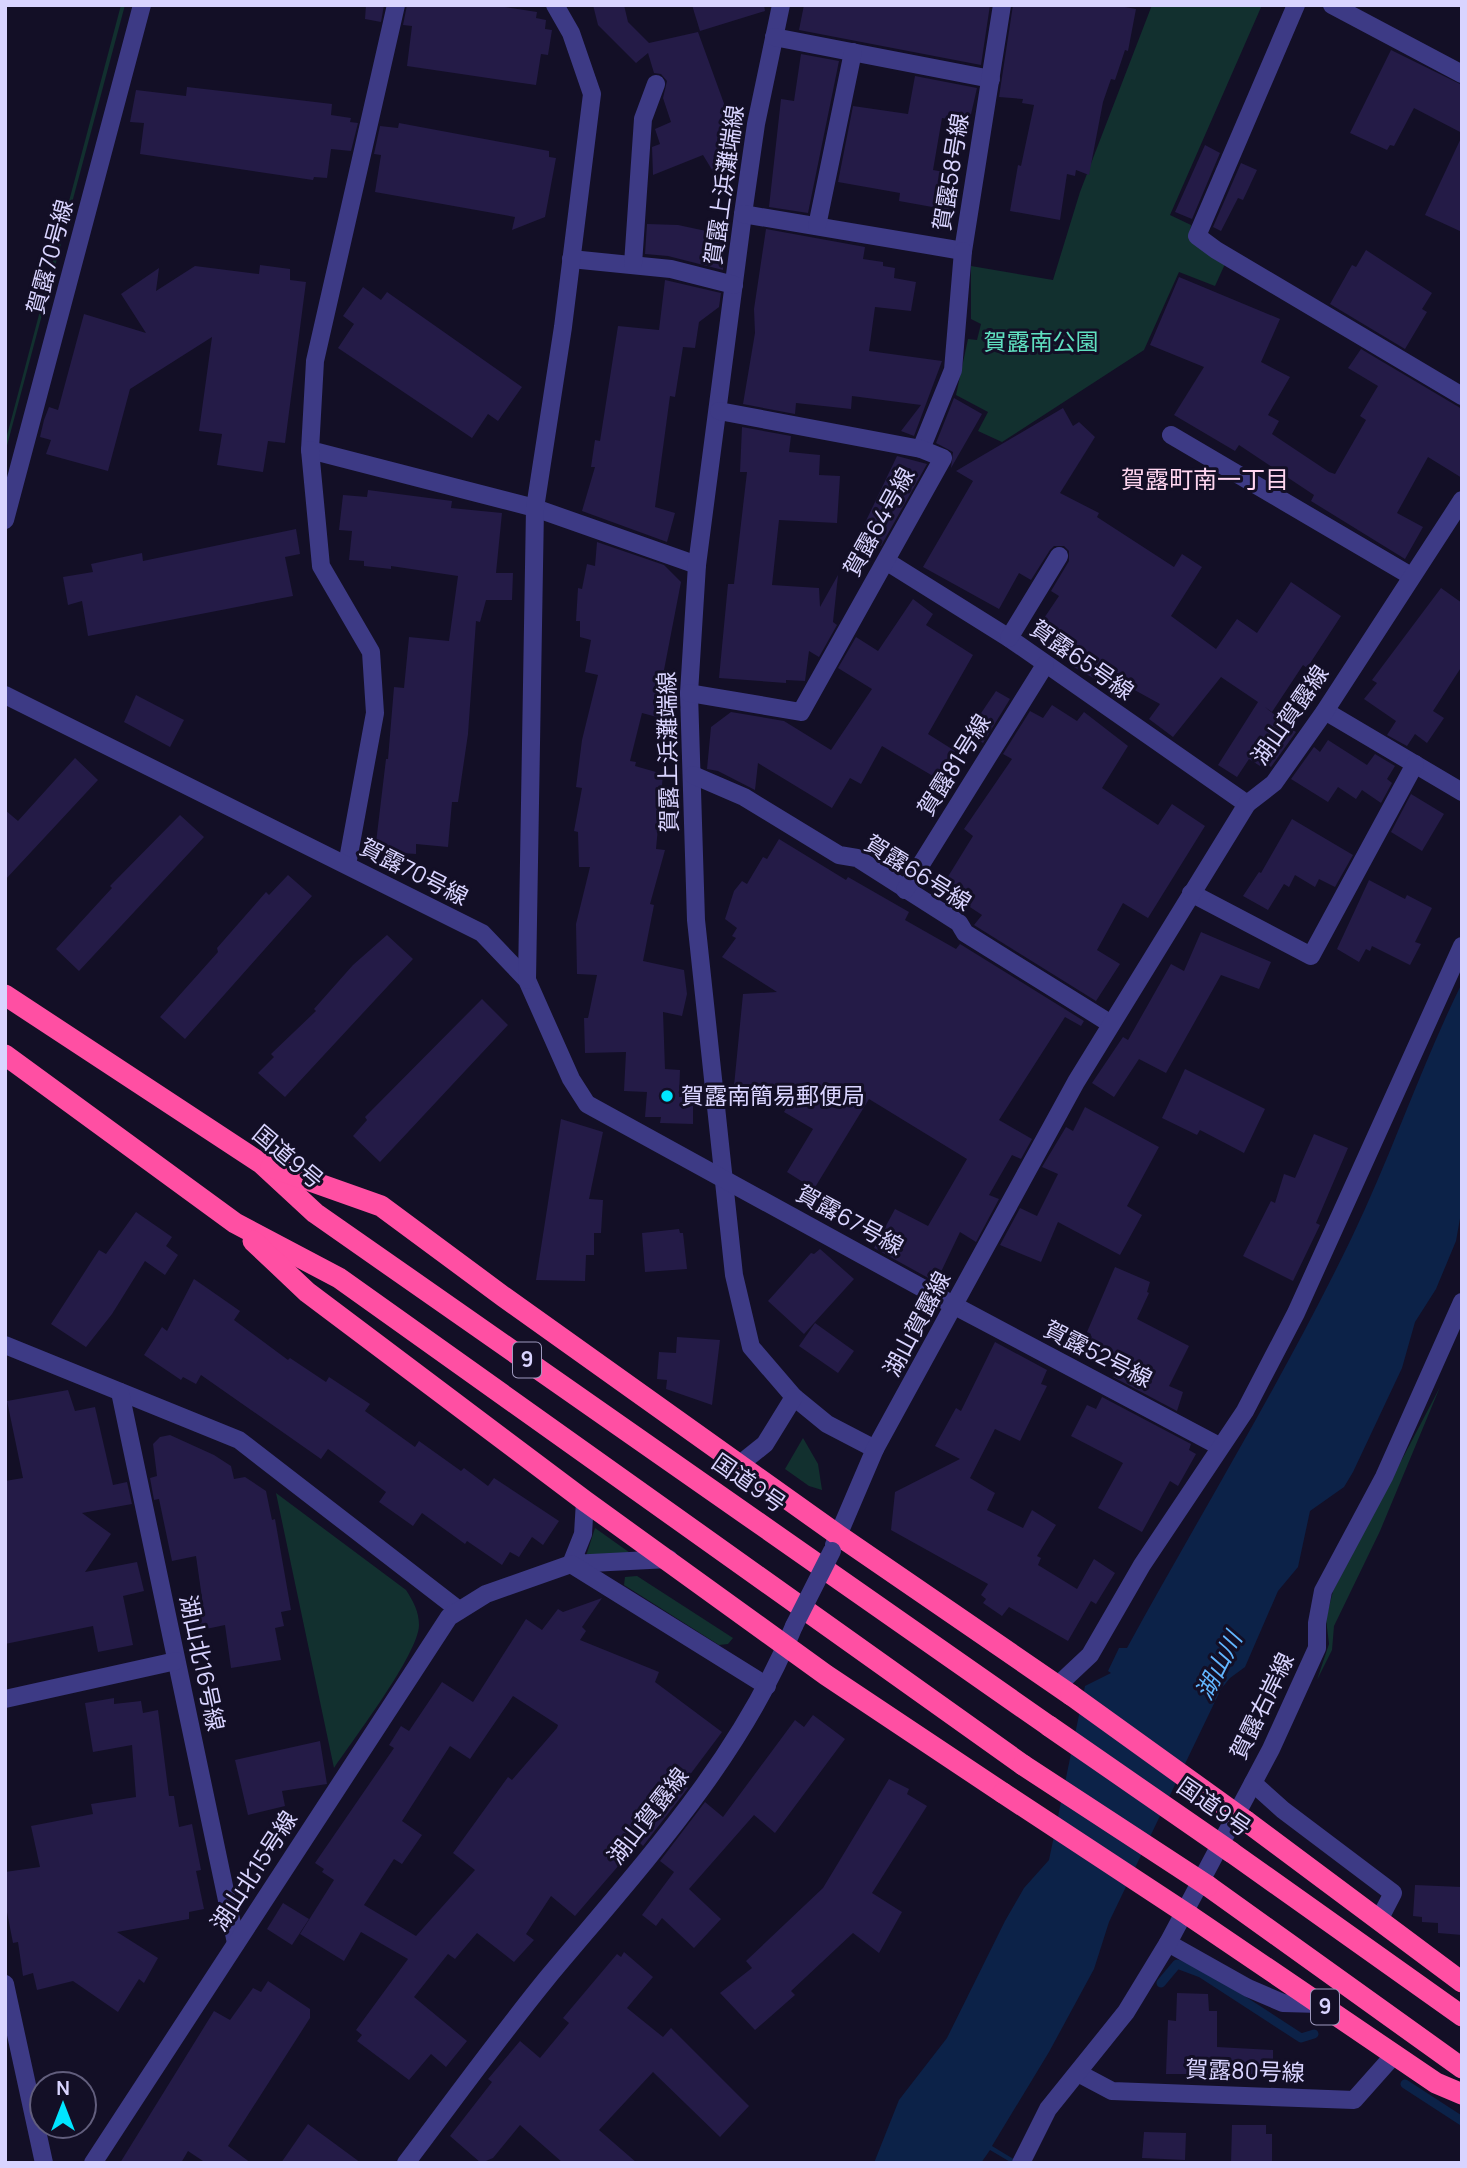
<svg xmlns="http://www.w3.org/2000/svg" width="1467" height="2168" viewBox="0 0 1467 2168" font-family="Manrope,'Noto Sans JP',sans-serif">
	<rect width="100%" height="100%" fill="#130f26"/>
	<!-- green -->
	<g fill="#12302f">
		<polygon points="121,5 125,5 5,453 5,443"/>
		<polygon points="1152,5 1262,5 1170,215 1191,225 1190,231 1225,264 1215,286 1179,272 1144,350 1002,442 978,431 988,412 956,395 968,339 977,340 981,324 971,319 971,266 1053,280 1080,192"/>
		<polygon points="1440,1387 1380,1531 1334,1626 1332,1650 1317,1680 1329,1644 1326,1619 1333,1591"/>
		<polygon points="803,1438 818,1464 822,1490 809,1486 785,1469"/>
		<path d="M 276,1493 L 406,1590 C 413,1601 419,1611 419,1625 C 419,1653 353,1740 334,1768 Z"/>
		<polygon points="595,1528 633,1555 586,1556"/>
		<polygon points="637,1576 733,1638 728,1644 719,1645 624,1585 625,1577"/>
	</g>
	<!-- water -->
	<path fill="#0c2248" d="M 1462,983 L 1462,1207 L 1456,1241 L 1436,1289 L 1415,1322 L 1402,1368 L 1353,1472 L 1344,1487 L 1310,1511 L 1298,1567 L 1278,1591 L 1245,1667 L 1230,1678 L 1221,1689 L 1109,1922 L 1094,1969 L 1049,2052 L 992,2146 L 1020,2163 L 1012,2163 L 990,2150 L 981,2163 L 874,2163 L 899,2100 L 947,2038 L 1005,1921 L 1024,1888 L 1049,1860 L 1085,1686 L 1111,1673 L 1108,1671 L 1119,1648 L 1127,1648 C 1202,1511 1284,1378 1352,1237 C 1392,1154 1421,1066 1462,983 Z"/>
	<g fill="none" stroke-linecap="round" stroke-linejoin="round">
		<!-- stream -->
		<g stroke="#0c2248" stroke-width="9">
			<polyline points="1161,1983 1177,1964 1201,1973 1301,2038 1314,2034"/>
			<polyline points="1405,2084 1462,2121"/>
		</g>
	</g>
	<!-- building -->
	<g fill="#241b47" fill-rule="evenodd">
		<polygon points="366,5 384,5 381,22 365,19"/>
		<polygon points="407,5 492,5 537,12 536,18 546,20 545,29 552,30 548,55 541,54 536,85 407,66 412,26 403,25"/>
		<polygon points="593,5 624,5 628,22 649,43 698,32 738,142 733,145 728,196 703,155 653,175 652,147 660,144 655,129 671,122 663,98 667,81 661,74 654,73 648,53 636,63 598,25"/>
		<polygon points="692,5 764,5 765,11 700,31"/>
		<polygon points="804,5 990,5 981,65 799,30"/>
		<polygon points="1013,5 1114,5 1136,9 1128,51 1125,50 1115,80 1111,79 1103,102 1089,175 1076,170 1075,176 1067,174 1060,220 1010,211 1018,165 1021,166 1034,105 1022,103 1023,99 999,97"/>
		<polygon points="1391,50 1462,85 1462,133 1414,108 1394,146 1390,145 1387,150 1350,133"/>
		<polygon points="801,54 839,61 808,213 769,207 781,99 794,101"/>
		<polygon points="915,76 977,88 969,123 942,118 933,170 955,174 949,210 899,201 900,193 838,182 853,106 908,114"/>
		<polygon points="187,87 332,104 331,115 351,118 350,122 358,123 351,151 331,149 327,178 314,177 313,180 140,154 144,123 130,122 136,90 186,96"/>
		<polygon points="399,123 549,151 549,157 556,158 545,217 512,230 515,217 375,192 381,155 374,154 380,126 398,128"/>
		<polygon points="1462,136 1462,232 1425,215"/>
		<polygon points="1205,145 1220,153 1192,219 1175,212"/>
		<polygon points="1241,163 1257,170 1243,200 1238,198 1221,231 1213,227"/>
		<polygon points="647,224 678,225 725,235 723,270 668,256 645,254"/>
		<polygon points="766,229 865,247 863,259 883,262 883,266 895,268 894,278 916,282 911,311 875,307 869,351 942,361 914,436 901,431 921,405 852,396 851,409 796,403 795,414 743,404 755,333 754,309"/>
		<polygon points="1366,250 1432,293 1422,309 1427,312 1405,349 1330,304 1352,265 1356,267"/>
		<polygon points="260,265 290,269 290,280 306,282 285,443 268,441 263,472 217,465 222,434 199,431 212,337 130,389 108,471 46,454 51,440 40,437 44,420 49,407 58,410 84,314 146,333 121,294 159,268 156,291 195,266 259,274"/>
		<polygon points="1179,277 1280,319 1261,362 1290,377 1268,415 1279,421 1272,434 1329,472 1335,474 1366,420 1360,416 1378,386 1348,368 1361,349 1462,409 1462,478 1428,457 1397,513 1423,527 1405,559 1311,501 1314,495 1239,445 1235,451 1174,415 1204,367 1150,345"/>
		<polygon points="665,280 721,293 719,307 699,322 695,348 683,347 675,397 670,396 655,507 675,513 667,542 582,511 595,467 591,467 595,440 600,441 618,326 659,330"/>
		<polygon points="363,287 381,300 387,292 522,387 498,421 488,414 472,438 338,348 354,324 343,316"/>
		<polygon points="954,398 982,414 951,468 953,452 936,443"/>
		<polygon points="1063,408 1073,426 1079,422 1095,437 1060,493 1099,513 1097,517 1174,567 1182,554 1202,567 1171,616 1216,649 1237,619 1257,633 1291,582 1341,616 1307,668 1303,665 1272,712 1265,707 1296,732 1271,767 1262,762 1260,766 1249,759 1237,777 1218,765 1258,702 1221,677 1173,737 1149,719 1160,704 1100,671 1095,679 1072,666 1077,658 1036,630 1059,596 1051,591 1069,561 1069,551 1064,546 1054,546 1050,550 1031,580 1019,573 999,609 923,567 973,481 956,471"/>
		<polygon points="742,427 791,436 789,452 820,455 819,475 840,476 837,523 779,520 772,585 819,588 820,607 838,575 833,622 837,625 819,657 809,651 805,681 786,680 786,683 719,678 728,584 734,584 747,472 740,472"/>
		<polygon points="897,456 927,464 881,546 862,536 868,525 864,525"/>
		<polygon points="368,490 452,501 451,508 502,513 496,573 513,573 512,600 486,600 480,622 476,621 468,734 458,802 452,802 448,847 416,844 416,854 375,851 386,759 388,759 394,687 404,688 409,637 449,641 458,576 391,566 391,569 364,566 364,561 349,560 352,531 339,530 343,495 367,497"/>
		<polygon points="296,529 300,554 285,557 293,596 88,636 82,601 68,605 63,577 93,572 91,564 142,553 143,561"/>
		<polygon points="597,542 664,565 681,582 664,670 673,673 668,720 642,713 630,761 636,762 635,766 663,774 656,849 665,850 650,904 654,905 643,961 684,970 687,994 682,1016 663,1012 665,1069 680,1070 679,1097 693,1097 693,1124 660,1123 661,1117 645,1117 647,1092 624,1091 626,1052 585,1053 584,1018 588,1018 597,975 577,974 576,924 590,867 579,867 578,832 574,831 582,788 576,787 582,740 598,675 585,672 591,640 580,637 580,621 576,621 578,588 582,589 587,564 595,566"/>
		<polygon points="1441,588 1462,603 1462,666 1433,711 1444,718 1427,743 1415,734 1407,746 1387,735 1396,721 1364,699 1377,683 1372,680"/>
		<polygon points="913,599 933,614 926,625 973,655 928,734 955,751 938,779 882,746 861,784 850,778 832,808 758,763 755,790 718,771 707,769 711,727 731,712 784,721 831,750 872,689 838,668 856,637 878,651"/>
		<polygon points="996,691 1010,699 983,743 967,734"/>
		<polygon points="136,695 184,720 170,747 124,722"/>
		<polygon points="1052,705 1077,721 1084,712 1128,746 1102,788 1158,825 1172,804 1205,826 1148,918 1123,903 1097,950 1120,964 1096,1001 974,925 982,915 941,888 973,836 964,829 1012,759 1003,754 1030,711 1043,718"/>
		<polygon points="1328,740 1367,765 1375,754 1395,766 1387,779 1392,783 1381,803 1362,790 1356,799 1338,787 1328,802 1291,779 1314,747 1320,752"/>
		<polygon points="75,758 98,780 5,880 5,810 18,821"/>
		<polygon points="1411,794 1444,814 1422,851 1391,832"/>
		<polygon points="180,815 204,837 79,971 56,949 112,888 110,886"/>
		<polygon points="1292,819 1353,855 1335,887 1319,879 1315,887 1295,875 1289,887 1284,884 1268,910 1243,896 1259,872 1261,873"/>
		<polygon points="779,839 846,880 848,877 909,912 905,920 956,949 960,944 1084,1021 1081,1026 1065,1017 999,1120 1032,1139 1021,1159 1012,1155 989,1195 999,1199 976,1242 960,1232 940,1274 936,1272 932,1280 874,1248 895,1209 928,1226 967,1159 869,1099 814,1189 787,1172 813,1129 784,1112 797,1090 734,1086 743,994 777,992 722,957 736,938 732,936 737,928 725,919 734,891 742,881 747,884 763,857 767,859"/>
		<polygon points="288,875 312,896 185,1039 160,1017 218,952 217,948 266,892 269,895"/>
		<polygon points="1369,880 1405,899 1407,895 1432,908 1415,942 1421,944 1410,965 1372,946 1370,951 1366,949 1359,962 1337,949"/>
		<polygon points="1201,932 1271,962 1259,989 1221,975 1166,1073 1139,1059 1114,1097 1092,1083 1123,1037 1128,1040 1171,964 1184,971"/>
		<polygon points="387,935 413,959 285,1097 258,1073 274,1057 271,1054 316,1011 314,1009 353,965"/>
		<polygon points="482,999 508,1025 380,1162 353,1136 367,1120 365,1117"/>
		<polygon points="1185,1069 1265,1109 1244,1153 1200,1130 1197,1135 1162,1118"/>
		<polygon points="1085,1107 1159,1147 1127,1206 1142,1215 1120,1255 1058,1222 1041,1262 1000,1245 1020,1208 1037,1216 1058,1174 1042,1167 1066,1127 1073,1131"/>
		<polygon points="561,1119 603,1132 589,1199 603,1200 601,1233 594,1233 594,1255 586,1255 585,1281 536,1280"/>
		<polygon points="1314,1134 1348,1148 1316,1223 1320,1225 1293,1281 1243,1256 1271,1201 1275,1203 1284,1174 1295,1178"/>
		<polygon points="136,1212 172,1237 166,1246 178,1255 165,1275 145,1261 112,1314 86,1347 51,1324 99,1250 106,1254"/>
		<polygon points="679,1229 680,1233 683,1233 687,1269 645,1272 642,1233"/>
		<polygon points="820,1249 854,1279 804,1334 768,1301 811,1253 814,1254"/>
		<polygon points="1115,1267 1150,1282 1147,1292 1149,1293 1137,1319 1189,1346 1169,1386 1183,1392 1177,1411 1113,1377 1123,1358 1087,1343 1091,1334 1087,1332"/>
		<polygon points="194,1279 240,1311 234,1320 288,1360 290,1358 326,1382 329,1377 370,1404 365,1411 415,1447 419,1441 461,1471 464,1468 488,1486 494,1478 559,1521 543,1545 532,1537 519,1557 510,1552 502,1565 467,1541 465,1544 422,1513 413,1526 379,1502 386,1492 328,1449 321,1459 201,1375 196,1384 183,1377 181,1380 144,1355 162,1327 167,1331"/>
		<polygon points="815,1323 854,1351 838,1373 799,1346"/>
		<polygon points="677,1337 720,1340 712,1405 666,1389 667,1380 657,1379 659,1352 676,1353"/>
		<polygon points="995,1342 1047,1370 1041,1384 1047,1386 1020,1441 995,1429 970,1478 995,1493 987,1510 1023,1528 1032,1510 1056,1525 1037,1556 1041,1558 1038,1565 1077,1589 1094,1559 1115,1573 1096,1604 1091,1601 1068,1641 1009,1607 1002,1616 983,1603 986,1599 981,1595 988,1584 891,1530 895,1492 960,1459 935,1446 956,1408 961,1411"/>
		<polygon points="68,1390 75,1411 95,1407 113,1485 127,1482 132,1504 82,1513 111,1534 85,1572 137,1562 144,1591 123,1596 133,1645 98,1652 93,1626 5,1644 5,1481 23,1478 7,1401"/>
		<polygon points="1102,1397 1191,1444 1189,1450 1196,1454 1178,1486 1170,1481 1142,1532 1098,1508 1123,1463 1071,1436 1087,1405 1096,1409"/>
		<polygon points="170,1435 214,1455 231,1466 234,1479 245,1477 266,1491 272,1520 275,1519 291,1610 281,1612 284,1626 275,1628 281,1660 231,1668 225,1625 187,1633 182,1609 203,1605 196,1556 172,1561 159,1499 154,1500 150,1478 157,1476 153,1444 160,1437"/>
		<path d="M 602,1598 L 582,1627 L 586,1631 L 580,1640 L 659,1672 L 655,1682 L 722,1732 L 683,1784 L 688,1788 L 643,1846 L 639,1842 L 575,1916 L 551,1896 L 526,1934 L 534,1940 L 514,1962 L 477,1933 L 455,1959 L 448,1954 L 414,1997 L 467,2041 L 446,2067 L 431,2054 L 409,2080 L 357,2041 L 362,2035 L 356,2030 L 408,1959 L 361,1932 L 344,1961 L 300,1934 L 334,1880 L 322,1872 L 324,1869 L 315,1863 L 394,1748 L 389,1745 L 401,1726 L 409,1731 L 442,1682 L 473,1702 L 526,1619 L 542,1630 L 558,1609 L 563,1612 ZM 513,1696 L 558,1725 L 557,1728 L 512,1780 L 508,1777 L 453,1853 L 475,1870 L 416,1936 L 364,1905 L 394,1859 L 402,1864 L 422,1835 L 402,1821 L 450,1746 L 470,1759 Z"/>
		<polygon points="114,1698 114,1704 141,1701 143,1713 158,1710 169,1796 174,1796 179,1827 192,1824 201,1870 196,1871 204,1909 189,1912 189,1919 117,1932 158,1958 144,1983 139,1979 118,2012 73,1981 37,1990 33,1973 23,1976 18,1942 13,1943 5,1902 5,1872 40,1867 31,1826 93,1814 91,1804 136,1797 132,1745 93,1752 85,1703"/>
		<polygon points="813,1715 845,1739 775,1833 754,1815 689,1889 721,1919 694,1948 662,1918 656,1926 642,1915 674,1872 660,1861 705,1802 723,1817 795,1720 804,1727"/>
		<polygon points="320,1741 327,1784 282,1791 285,1806 248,1815 235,1760"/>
		<polygon points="889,1779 909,1789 907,1794 927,1806 872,1893 902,1912 879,1953 853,1933 791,1991 795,1995 755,2030 720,1993 752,1968 746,1961 823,1888"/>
		<polygon points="1415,1885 1462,1887 1462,1935 1438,1933 1438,1923 1422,1922 1422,1917 1413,1916"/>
		<polygon points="283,1903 309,1919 292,1945 267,1929"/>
		<polygon points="624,1952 653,1977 627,2008 663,2037 671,2028 749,2106 720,2137 653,2072 599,2130 637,2163 563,2163 520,2125 493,2158 481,2163 450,2136 492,2082 488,2079 520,2041 540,2058 569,2023 563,2018 617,1954 621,1957"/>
		<polygon points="268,1981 310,2009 310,2018 228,2146 251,2163 206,2163 188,2151 181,2163 120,2163 214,2011 230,2020 253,1988 261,1992"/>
		<polygon points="1177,1993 1208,1994 1209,2011 1217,2011 1217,2047 1273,2050 1273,2074 1166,2074 1168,2020 1176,2021"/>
		<polygon points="308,2124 361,2163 281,2163"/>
		<polygon points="1232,2125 1266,2125 1266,2134 1272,2134 1272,2163 1231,2163"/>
		<polygon points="1144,2132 1186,2133 1185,2160 1142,2158"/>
	</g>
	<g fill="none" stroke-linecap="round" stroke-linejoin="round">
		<!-- minor -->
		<g stroke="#3d3a85" stroke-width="18">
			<polyline points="396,5 315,361 310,450 535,508 697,565"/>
			<polyline points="781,5 756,124 743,214 697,565 689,693 696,920 734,1275 751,1347 794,1397 827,1424 875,1449"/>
			<polyline points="1296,5 1197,236 1216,250 1462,396"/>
			<polyline points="1332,5 1462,74"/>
			<polyline points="774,37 991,79"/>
			<polyline points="743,214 963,251 1002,5"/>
			<polyline points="817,226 853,52"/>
			<polyline points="571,259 671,269 734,285"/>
			<polyline points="633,264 643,119 656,84"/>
			<polyline points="1171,435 1411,576"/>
			<polyline points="921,449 953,370 963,251"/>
			<polyline points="310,450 321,566 371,652 375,713 347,865"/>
			<polyline points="5,520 142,5"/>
			<polyline points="886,561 1009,638 1247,804"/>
			<polyline points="1009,638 1059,556"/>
			<polyline points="689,693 801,712 943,458 921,449 719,411"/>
			<polyline points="5,695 482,933 527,980 571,1079 587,1104 955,1306 1219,1446"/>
			<polyline points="1325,711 1462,792"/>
			<polyline points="693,775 744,797 839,855 857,858 959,923 965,933 1111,1024"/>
			<polyline points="905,890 1045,665"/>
			<polyline points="1191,893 1311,956 1415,764"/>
			<polyline points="527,980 535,508 563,327 592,94 571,33 555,5"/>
			<polyline points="5,1345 239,1440 459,1610"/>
			<polyline points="120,1392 236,1943"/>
			<polyline points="740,1464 765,1444 794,1397"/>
			<polyline points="585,1501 583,1534 571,1564 669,1559"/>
			<polyline points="834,1545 875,1449 1076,1082 1247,804 1274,783 1325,711 1462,500"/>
			<polyline points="1058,1685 1090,1655 1142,1565 1245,1411 1296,1313 1462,946"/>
			<polyline points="5,1699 176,1661"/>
			<polyline points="1253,1783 1283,1810 1393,1893 1379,1920"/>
			<polyline points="1168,1943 1248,1988 1283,2003 1320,2004"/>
			<polyline points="5,1984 44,2163"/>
			<polyline points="1078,2073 1112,2091 1354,2100 1394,2055"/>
			<polyline points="93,2163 449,1617 486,1594 571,1564 767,1686"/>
			<path d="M 406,2163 C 453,2101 499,2037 548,1977 C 640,1867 740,1760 794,1626"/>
			<polyline points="1021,2163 1048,2109 1126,2012 1168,1943 1271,1749 1317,1648 1317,1623 1323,1591 1384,1477 1462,1302"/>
		</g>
		<!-- highway -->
		<g stroke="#ff4fa3" stroke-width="21">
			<polyline points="5,995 262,1164 315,1213 1049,1726"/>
			<polyline points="5,1055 235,1223 339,1278 1023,1765"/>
			<polyline points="271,1167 381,1206 504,1297 838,1535 1071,1695"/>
			<polyline points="253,1241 307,1292 585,1501 826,1675 1003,1793"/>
			<polyline points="1246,1821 1462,1982"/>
			<polyline points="1231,1852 1462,2016"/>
			<polyline points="1208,1886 1462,2068"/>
			<polyline points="1190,1916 1436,2083 1462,2094"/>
		</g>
		<!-- minor-bridge -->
		<polyline stroke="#3d3a85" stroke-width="18" points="794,1626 832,1551"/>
		<!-- highway-bridge -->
		<g stroke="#ff4fa3" stroke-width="21">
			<polyline points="1071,1695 1246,1821"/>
			<polyline points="1049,1726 1231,1852"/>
			<polyline points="1023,1765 1208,1886"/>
			<polyline points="1003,1793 1190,1916"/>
		</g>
	</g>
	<!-- markers -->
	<circle fill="#00e5ff" stroke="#130f26" stroke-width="2.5" cx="667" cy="1096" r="7"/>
	<g text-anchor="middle" stroke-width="6" stroke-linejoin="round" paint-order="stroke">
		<!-- shield labels -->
		<g fill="#130f26" stroke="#9e99be" stroke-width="2">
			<rect x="513" y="1342.5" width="28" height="35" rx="5"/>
			<rect x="1311" y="1989.5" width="28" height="35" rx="5"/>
		</g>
		<g font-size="21" font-weight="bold" fill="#d9d4ff">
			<text x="527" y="1367">9</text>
			<text x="1325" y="2014">9</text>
		</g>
		<!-- street labels -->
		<g font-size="23" fill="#d9d4ff" stroke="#130f26">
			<text transform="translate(951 172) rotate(-81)" y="8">賀露58号線</text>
			<text transform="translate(724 185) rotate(-82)" y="8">賀露上浜灘端線</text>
			<text transform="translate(50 257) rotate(-75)" y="8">賀露70号線</text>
			<text transform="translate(879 522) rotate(-61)" y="8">賀露64号線</text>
			<text transform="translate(1082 660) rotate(35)" y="8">賀露65号線</text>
			<text transform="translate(1290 715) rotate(-55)" y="8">湖山賀露線</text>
			<text transform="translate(668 752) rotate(-91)" y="8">賀露上浜灘端線</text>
			<text transform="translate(954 765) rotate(-58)" y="8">賀露81号線</text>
			<text transform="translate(414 872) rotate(27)" y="8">賀露70号線</text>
			<text transform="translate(918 873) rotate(32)" y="8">賀露66号線</text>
			<text transform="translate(288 1157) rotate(40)" y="8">国道9号</text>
			<text transform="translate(850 1220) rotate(29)" y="8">賀露67号線</text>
			<text transform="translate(917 1324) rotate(-62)" y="8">湖山賀露線</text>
			<text transform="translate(1098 1354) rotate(27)" y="8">賀露52号線</text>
			<text transform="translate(749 1483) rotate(35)" y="8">国道9号</text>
			<text transform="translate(202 1663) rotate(78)" y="8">湖山北16号線</text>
			<text transform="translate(1262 1706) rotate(-64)" y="8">賀露右岸線</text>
			<text transform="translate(1214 1807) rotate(35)" y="8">国道9号</text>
			<text transform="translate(648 1816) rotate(-52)" y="8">湖山賀露線</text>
			<text transform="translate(254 1871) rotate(-57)" y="8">湖山北15号線</text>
			<text transform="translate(1245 2071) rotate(2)" y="8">賀露80号線</text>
		</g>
		<!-- park labels -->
		<g font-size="23" fill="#5fe0c0" stroke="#130f26">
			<text x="1041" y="350">賀露南公園</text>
		</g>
		<!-- poi labels -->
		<g font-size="23" fill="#d9d4ff" stroke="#130f26" text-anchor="start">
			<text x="681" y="1104">賀露南簡易郵便局</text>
		</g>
		<!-- neighbourhood labels -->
		<g font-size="24" fill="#ffd6f0" stroke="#130f26">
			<text x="1205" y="488">賀露町南一丁目</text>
		</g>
		<!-- water labels -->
		<g font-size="24" font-style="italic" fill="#62b6ff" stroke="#130f26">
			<text transform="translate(1219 1666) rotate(-63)" y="8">湖山川</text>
		</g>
	</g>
	<!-- border -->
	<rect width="1467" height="2168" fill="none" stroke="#d9d4ff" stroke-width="14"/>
	<!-- north arrow -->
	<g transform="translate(63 2105)"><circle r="33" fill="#130f26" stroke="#625e7d" stroke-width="2"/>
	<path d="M0-5L12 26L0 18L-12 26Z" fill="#00e5ff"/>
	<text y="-10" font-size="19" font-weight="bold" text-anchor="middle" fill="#d9d4ff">N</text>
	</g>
</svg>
